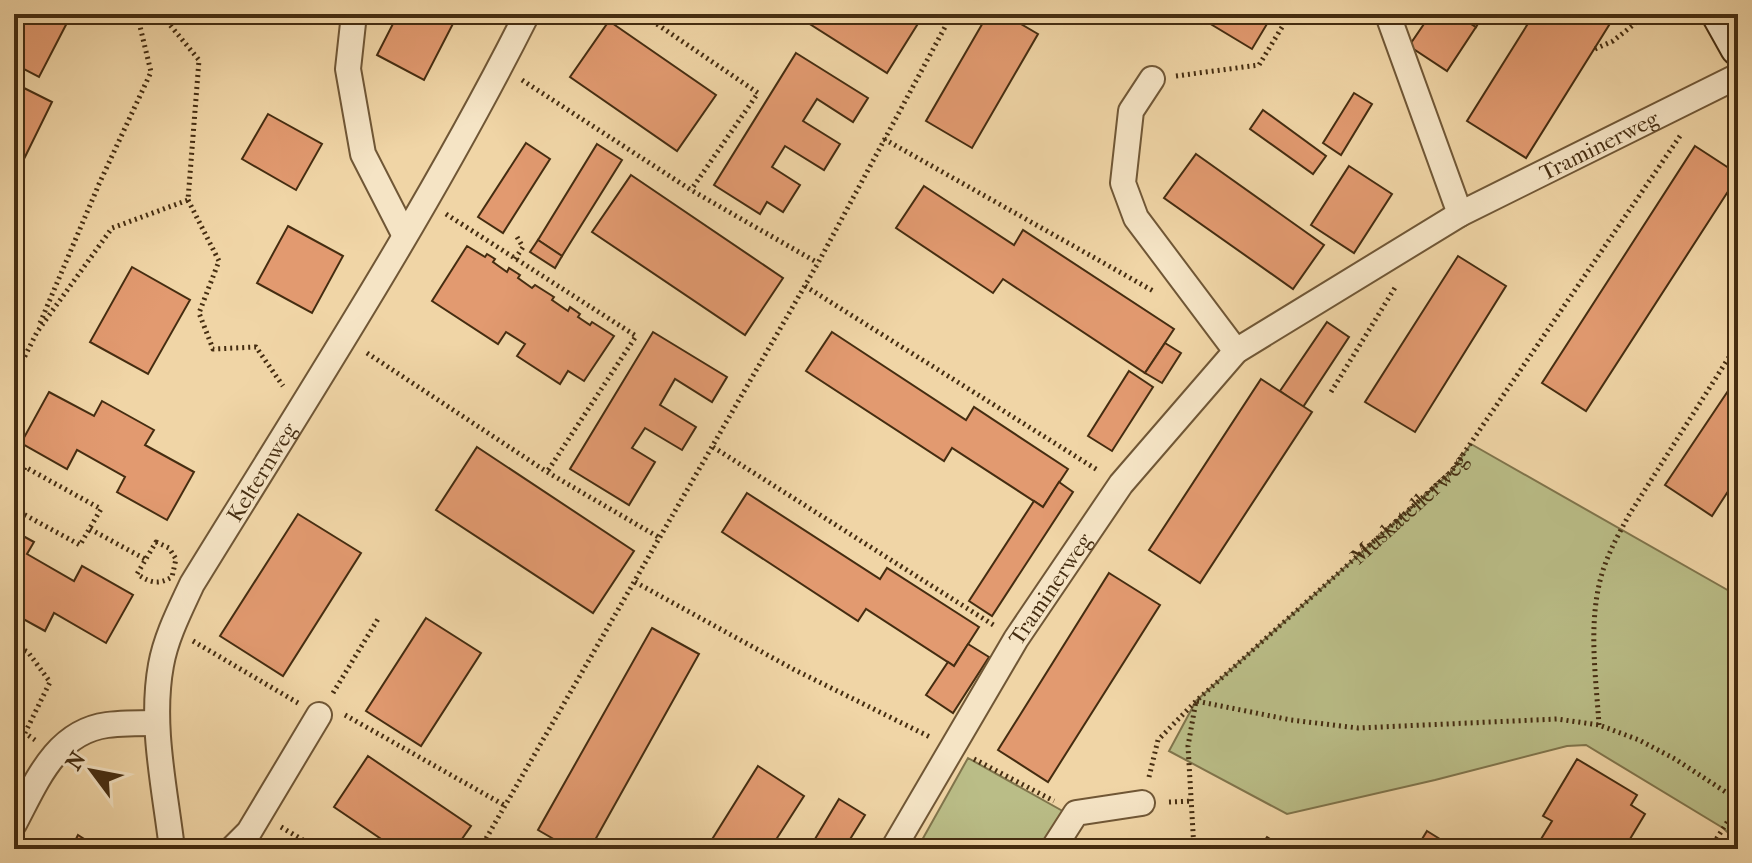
<svg xmlns="http://www.w3.org/2000/svg" width="1752" height="863" viewBox="0 0 1752 863" font-family="'IM FELL French Canon',serif">
	<rect width="100%" height="100%" fill="#f0d5a6"/>
	<filter id="stains"><feTurbulence type="fractalNoise" baseFrequency=".0025" numOctaves="4"/><feColorMatrix values="0 0 0 0 .2 0 0 0 0 .09 0 0 0 0 .02 0 0 0 .5 -.17"/></filter>
	<radialGradient id="worn" r=".72"><stop offset=".6" stop-color="#630" stop-opacity="0"/><stop offset="1" stop-color="#630" stop-opacity=".3"/></radialGradient>
	<!-- green -->
	<g fill="#babd87" stroke="#80754c" stroke-width="2">
		<polygon points="1471,444 1738,596 1738,842 1723,828 1586,745 1567,746 1435,780 1287,814 1169,751 1196,701 1451,472"/>
		<polygon points="968,758 1068,814 1046,849 917,849"/>
	</g>
	<!-- building -->
	<g fill="#e29a70" stroke="#452d11" stroke-width="2">
		<polygon points="14,14 65,14 70,17 39,77 14,64"/>
		<polygon points="398,14 458,14 424,80 377,55"/>
		<polygon points="794,14 924,14 887,73"/>
		<polygon points="988,14 1004,14 1038,34 972,148 926,121"/>
		<polygon points="1194,14 1273,14 1252,49"/>
		<polygon points="1422,14 1456,14 1476,27 1447,71 1409,46 1428,18"/>
		<polygon points="1456,14 1484,14 1476,27"/>
		<polygon points="1534,14 1616,14 1526,158 1467,121"/>
		<polygon points="609,21 716,95 677,151 570,77"/>
		<polygon points="796,53 868,98 853,122 817,99 803,121 840,144 824,170 785,146 772,167 800,185 783,212 767,202 760,214 714,185"/>
		<polygon points="14,83 52,102 21,165 14,161"/>
		<polygon points="1354,93 1372,104 1341,155 1323,143"/>
		<polygon points="1263,110 1326,156 1313,174 1250,129"/>
		<polygon points="268,114 322,144 296,190 242,159"/>
		<polygon points="526,143 550,159 503,233 478,217"/>
		<polygon points="597,144 622,160 562,256 538,240"/>
		<polygon points="1695,146 1738,174 1738,176 1586,411 1542,383"/>
		<polygon points="1196,154 1324,245 1293,289 1164,198"/>
		<polygon points="1349,166 1392,194 1354,253 1311,225"/>
		<polygon points="631,175 783,278 745,335 592,232"/>
		<polygon points="924,186 1014,245 1023,230 1174,329 1145,373 1003,279 993,293 896,228"/>
		<polygon points="288,226 343,256 312,313 257,283"/>
		<polygon points="538,240 562,256 555,268 530,252"/>
		<polygon points="467,246 485,257 487,254 495,259 493,262 507,272 509,268 520,275 518,278 532,288 535,285 554,297 552,300 568,311 570,307 580,314 578,317 590,325 592,322 614,336 584,381 568,371 560,384 517,356 525,344 506,332 498,344 432,301"/>
		<polygon points="1458,256 1506,286 1415,432 1365,402"/>
		<polygon points="132,267 190,300 148,374 90,342"/>
		<polygon points="1327,322 1349,337 1303,407 1280,391"/>
		<polygon points="653,332 727,377 712,402 675,379 660,405 696,427 682,450 645,428 632,448 655,462 629,505 570,469"/>
		<polygon points="832,332 966,420 974,407 1068,469 1043,507 952,448 944,461 806,371"/>
		<polygon points="1165,343 1181,353 1162,383 1145,373"/>
		<polygon points="1129,371 1153,387 1112,451 1088,436"/>
		<polygon points="1738,376 1738,476 1712,516 1665,485"/>
		<polygon points="1261,379 1312,412 1200,583 1149,550"/>
		<polygon points="49,392 94,416 102,401 154,430 145,445 194,472 167,520 117,492 125,477 77,450 67,469 21,443"/>
		<polygon points="477,447 634,551 593,613 436,510"/>
		<polygon points="1059,482 1073,492 992,616 969,601 1034,501 1043,507"/>
		<polygon points="747,493 880,579 887,568 979,627 954,666 866,609 858,621 722,532"/>
		<polygon points="298,514 361,553 283,676 220,636"/>
		<polygon points="14,531 34,542 27,554 74,581 82,566 133,595 106,643 54,613 45,631 14,614"/>
		<polygon points="1109,573 1160,605 1048,782 998,750"/>
		<polygon points="426,618 481,653 421,746 366,711"/>
		<polygon points="652,628 699,654 590,849 571,849 538,830"/>
		<polygon points="968,644 989,657 953,713 926,695 948,662 954,666"/>
		<polygon points="368,756 471,826 455,849 396,849 334,807"/>
		<polygon points="1577,759 1637,795 1631,805 1645,814 1624,849 1535,849 1552,821 1543,816"/>
		<polygon points="758,766 804,796 770,849 706,849"/>
		<polygon points="839,799 865,815 844,849 809,849"/>
		<polygon points="1427,831 1456,849 1416,849"/>
		<polygon points="78,835 100,849 71,849"/>
		<polygon points="1267,837 1286,849 1259,849"/>
	</g>
	<g fill="none" stroke-linecap="round" stroke-linejoin="round">
		<defs>
			<g id="street">
				<polyline points="354,14 348,69 363,154 404,234"/>
				<polyline points="1390,14 1389,18 1460,214"/>
				<polyline points="1152,79 1131,111 1123,183 1136,218 1236,351"/>
				<path d="M 14,824 C 36,783 55,732 107,725 C 123,723 140,723 157,723"/>
				<path id="s2" d="M 172,849 C 165,789 150,725 161,665 C 166,637 180,610 192,584 C 307,397 428,211 527,14"/>
				<polyline points="232,849 249,832 319,715"/>
				<path id="s3" d="M 893,849 L 1016,639 L 1121,484 L 1236,351 L 1460,214 L 1738,76"/>
				<polyline points="1053,849 1076,813 1142,803"/>
			</g>
			<polyline id="secondary" points="1719,14 1738,48"/>
		</defs>
		<!-- street casing -->
		<use href="#street" stroke="#705736" stroke-width="28"/>
		<!-- secondary casing -->
		<use href="#secondary" stroke="#452d11" stroke-width="38"/>
		<!-- path -->
		<g stroke="#452d11" stroke-width="5" stroke-dasharray="2 4" stroke-linecap="butt">
			<polyline points="642,14 758,93 691,190"/>
			<polyline points="1595,49 1613,41 1647,14"/>
			<polyline points="1176,76 1259,65 1290,14"/>
			<polyline points="522,80 691,190 818,263"/>
			<polyline points="884,139 1155,292"/>
			<polyline points="188,200 219,261 199,313 213,349 256,347 283,386"/>
			<polyline points="446,214 636,336 547,472"/>
			<polyline points="515,259 523,247 517,237"/>
			<polyline points="805,286 1099,471"/>
			<polyline points="40,323 99,184 151,72 137,14"/>
			<polyline points="367,353 547,472 660,538"/>
			<polyline points="14,378 37,332 112,228 188,200 199,60 161,14"/>
			<polyline points="1331,392 1396,286"/>
			<polyline points="713,447 995,626"/>
			<polyline points="14,491 25,467 101,509 80,545 14,509"/>
			<polyline points="90,529 145,559"/>
			<path d="M 156,542 L 169,548 L 176,559 L 172,577 C 158,585 151,583 137,574 Z"/>
			<polyline points="635,582 793,669 930,737"/>
			<polyline points="193,641 298,703"/>
			<polyline points="14,645 28,652 50,682 25,733 35,740"/>
			<polyline points="333,693 378,619"/>
			<polyline points="345,715 504,805"/>
			<path d="M 1599,725 C 1596,677 1588,625 1601,577 C 1607,555 1618,535 1629,515 L 1738,343"/>
			<polyline points="974,759 1054,801"/>
			<path id="s1" d="M 1149,777 L 1158,740 L 1196,701 L 1451,472 L 1680,136"/>
			<polyline points="1169,802 1192,801"/>
			<polyline points="281,827 318,849"/>
			<polyline points="480,849 818,263 952,14"/>
			<polyline points="486,849 498,843 523,846 524,849"/>
			<polyline points="1194,849 1188,746 1196,701 1291,720 1358,728 1557,719 1599,725 1639,740 1675,759 1738,800"/>
			<polyline points="1710,849 1738,805"/>
		</g>
		<!-- street -->
		<use href="#street" stroke="#f5e4c5" stroke-width="24"/>
		<!-- secondary -->
		<use href="#secondary" stroke="#f5e4c5" stroke-width="34"/>
	</g>
	<g text-anchor="middle" stroke-width="8" stroke-linejoin="round" paint-order="stroke">
		<!-- street labels -->
		<g font-size="22" fill="#452d11" stroke="#f5e4c5">
			<text dy="8" stroke="none"><textPath href="#s3" startOffset="1024">Traminerweg</textPath></text>
			<text dy="8" stroke="none"><textPath href="#s2" startOffset="404">Kelternweg</textPath></text>
			<text dy="8" stroke="none"><textPath href="#s1" startOffset="380">Muskatellerweg</textPath></text>
			<text dy="8" stroke="none"><textPath href="#s3" startOffset="304">Traminerweg</textPath></text>
		</g>
	</g>
	<!-- margin -->
	<rect width="1752" height="863" fill="none" stroke="#f0d5a6" stroke-width="48"/>
	<rect x="16" y="16" width="1720" height="831" fill="none" stroke="#452d11" stroke-width="4"/>
	<rect x="24" y="24" width="1704" height="815" fill="none" stroke="#452d11" stroke-width="2"/>
	<!-- north arrow -->
	<g transform="translate(92 771) rotate(302)" stroke="#f5e4c5" stroke-width="6" paint-order="stroke">
	<path d="M0-6L14 30L0 20L-14 30Z" fill="#452d11"/>
	<text y="-12" font-size="22" font-weight="bold" text-anchor="middle" fill="#452d11">N</text>
	</g>
	<rect width="100%" height="100%" filter="url(#stains)"/>
	<rect width="100%" height="100%" fill="url(#worn)"/>
</svg>
